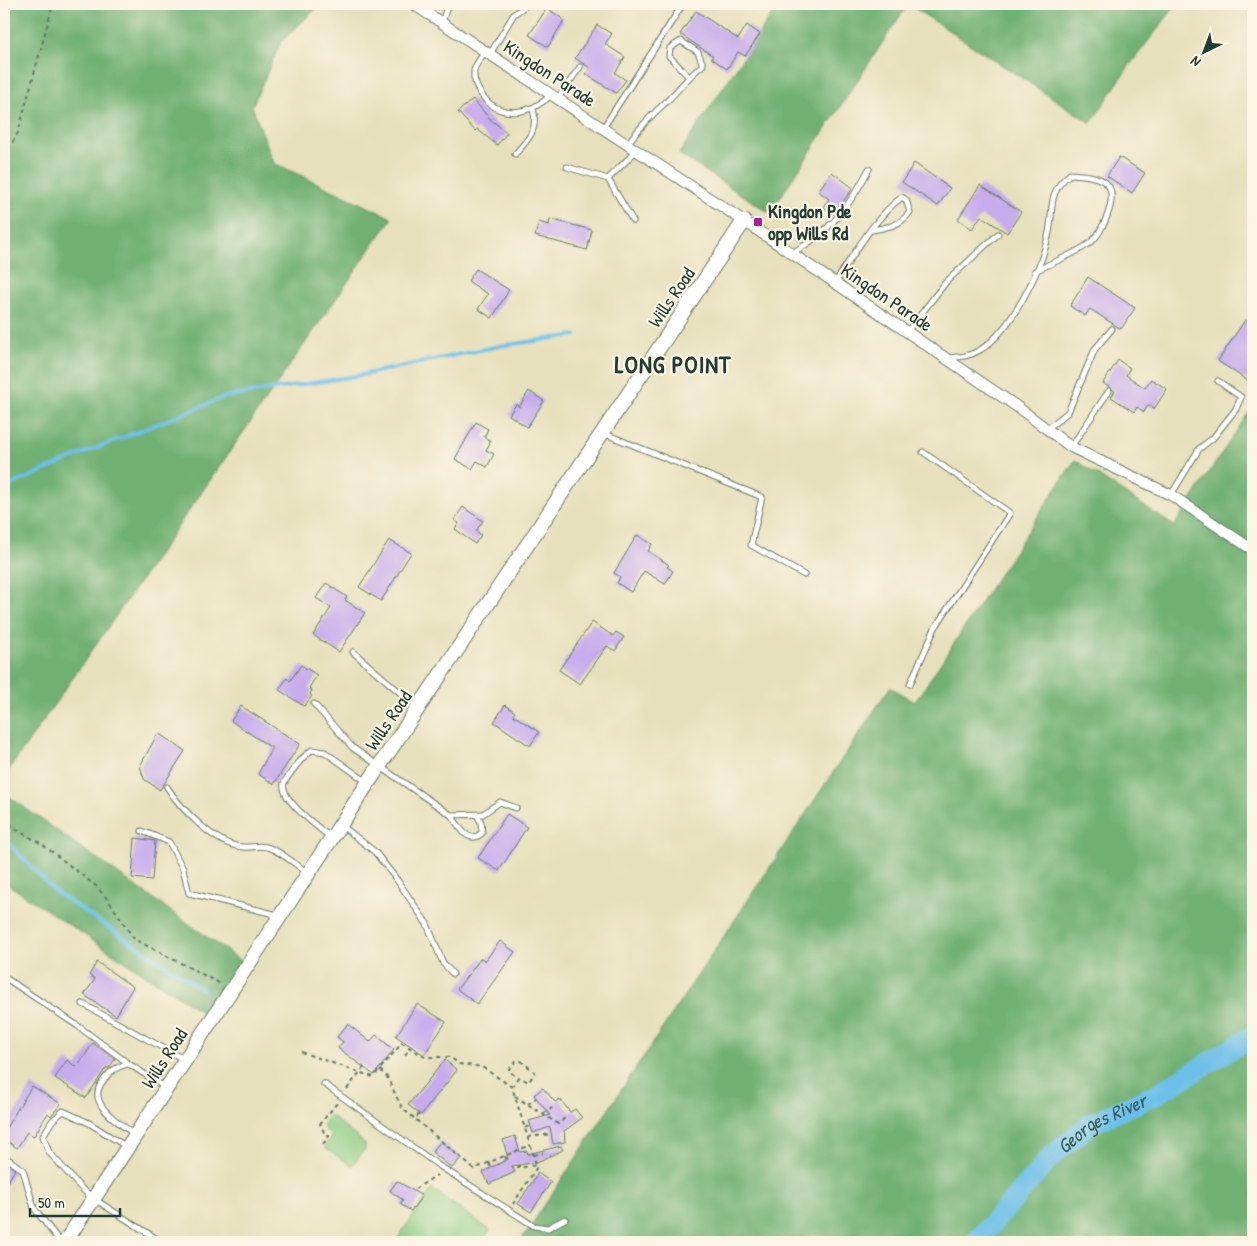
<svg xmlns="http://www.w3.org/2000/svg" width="1257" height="1246" viewBox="0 0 1257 1246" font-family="'Patrick Hand',sans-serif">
	<rect width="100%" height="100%" fill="#fcf5e5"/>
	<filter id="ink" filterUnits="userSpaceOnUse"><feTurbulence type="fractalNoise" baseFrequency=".02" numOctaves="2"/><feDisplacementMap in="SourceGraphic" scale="10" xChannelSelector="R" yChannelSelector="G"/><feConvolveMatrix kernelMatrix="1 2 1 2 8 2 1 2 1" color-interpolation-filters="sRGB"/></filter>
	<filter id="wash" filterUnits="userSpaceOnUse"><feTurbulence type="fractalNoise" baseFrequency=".0096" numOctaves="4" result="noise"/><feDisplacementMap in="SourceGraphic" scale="20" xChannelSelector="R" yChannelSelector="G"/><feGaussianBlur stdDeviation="1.12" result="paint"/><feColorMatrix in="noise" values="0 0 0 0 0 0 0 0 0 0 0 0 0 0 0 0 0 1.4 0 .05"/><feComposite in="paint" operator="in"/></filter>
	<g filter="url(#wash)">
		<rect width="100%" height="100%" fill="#e7e0bc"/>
		<!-- green -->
		<g fill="#8bcc84" stroke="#55845c">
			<polygon points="330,1115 365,1144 365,1149 352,1166 324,1147 332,1136 325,1130 323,1124"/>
			<polygon points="432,1189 490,1230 482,1242 395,1242"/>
		</g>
		<!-- forest -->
		<g fill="#70b072" stroke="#487653">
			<polygon points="4,4 321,4 281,42 252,106 274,163 392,218 4,777"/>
			<polygon points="779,4 1177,4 1129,66 1091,123 908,4 770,213 679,154"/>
			<polygon points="1253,406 1253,1242 520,1242 890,687 915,702 1075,460 1174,526"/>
			<polygon points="4,793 244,963 208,1016 4,882"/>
		</g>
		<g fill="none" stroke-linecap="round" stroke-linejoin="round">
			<!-- stream -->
			<g stroke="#6cbfe8" stroke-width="4">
				<polyline points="4,488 84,453 225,397 362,375 499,346 576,335"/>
				<polyline points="4,838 54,891 203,990"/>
			</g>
			<!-- river -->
			<path stroke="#6cbfe8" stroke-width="21" id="s1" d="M 976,1242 L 1052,1156 L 1090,1124 L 1155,1095 L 1253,1036"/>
		</g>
		<g id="blocks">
			<!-- building -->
			<g fill="#c6acec">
				<polygon points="547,8 564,20 548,47 529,35"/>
				<polygon points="696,11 738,39 747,25 760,34 745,56 738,52 727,69 711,58 713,56 680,34"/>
				<polygon points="597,25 612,34 605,44 625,57 615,73 626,80 616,93 586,74 590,68 575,58"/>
				<polygon points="473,99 489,118 507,133 497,145 477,129 475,131 458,112"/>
				<polygon points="1119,157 1145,173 1132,193 1107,176"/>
				<polygon points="914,163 950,188 938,206 902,182"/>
				<polygon points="832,172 853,188 834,214 823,207 829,199 818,191"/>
				<polygon points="980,185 1021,212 1007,233 981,216 972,229 958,219"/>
				<polygon points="550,219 592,230 587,250 535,236 539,222 549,225"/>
				<polygon points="476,269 509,290 492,318 478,309 488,294 468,281"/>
				<polygon points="1088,277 1135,308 1121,329 1090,309 1085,316 1070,306"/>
				<polygon points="1245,320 1253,325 1253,374 1248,381 1218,361"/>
				<polygon points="1118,360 1130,368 1126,375 1145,388 1151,379 1167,389 1154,409 1148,405 1144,412 1137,407 1134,412 1111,397 1115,391 1103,383"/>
				<polygon points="529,391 544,401 527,427 509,415 516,404 519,407"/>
				<polygon points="476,422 488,429 484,437 491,441 486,450 494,454 487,467 477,461 472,469 455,459"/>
				<polygon points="463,507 483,521 476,531 481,535 475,544 455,529 459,523 454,520"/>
				<polygon points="637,535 652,544 648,551 669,565 667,567 673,571 665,584 644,571 631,592 617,583 620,577 614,573"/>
				<polygon points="389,540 411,553 381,601 359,587"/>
				<polygon points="326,583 347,597 345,600 365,613 339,652 313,635 331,608 316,598"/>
				<polygon points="592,622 613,636 616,632 624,637 615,651 607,646 580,684 559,670"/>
				<polygon points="301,665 317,675 309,688 312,690 310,694 312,696 304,706 279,690 287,678 290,681"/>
				<polygon points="505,705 515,712 513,715 539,732 530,746 494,722"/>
				<polygon points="241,706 300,744 274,784 258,774 272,748 231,721"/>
				<polygon points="158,733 185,751 160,790 144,779 140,766"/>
				<polygon points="507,814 527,827 499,871 478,858"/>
				<polygon points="135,838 155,841 152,880 132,878"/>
				<polygon points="500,941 515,952 477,1004 457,989 481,958 485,961"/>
				<polygon points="97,962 133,987 116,1016 84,995 95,979 89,975"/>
				<polygon points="417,1004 446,1022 424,1055 396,1036"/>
				<polygon points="348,1024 370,1042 376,1035 394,1050 374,1075 338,1048 343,1042 337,1037"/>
				<polygon points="93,1043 115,1059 109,1068 106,1068 86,1098 55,1078 67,1060 76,1067 79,1064"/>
				<polygon points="445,1060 457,1070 421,1115 408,1105"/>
				<polygon points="32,1086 61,1104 51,1116 48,1113 34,1136 27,1132 17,1148 4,1139 4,1131"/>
				<polygon points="543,1088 555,1102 560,1099 570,1112 575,1109 582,1118 564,1131 565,1142 553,1144 550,1127 533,1133 529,1121 550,1115 534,1095"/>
				<polygon points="515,1136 520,1152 527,1151 528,1154 561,1146 563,1150 537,1162 512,1166 515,1172 489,1184 483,1172 508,1159 503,1140"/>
				<polygon points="441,1141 461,1158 452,1168 432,1152"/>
				<polygon points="4,1161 15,1170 4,1187"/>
				<polygon points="538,1173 551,1182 531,1212 518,1204"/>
				<polygon points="397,1181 422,1196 411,1211 400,1204 403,1200 390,1191"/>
			</g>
		</g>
	</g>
	<g filter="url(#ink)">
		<use href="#blocks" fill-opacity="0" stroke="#657664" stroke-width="1"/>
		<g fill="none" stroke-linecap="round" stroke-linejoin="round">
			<defs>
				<g id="lane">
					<polyline points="442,22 448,4"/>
					<path d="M 485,51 C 482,57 474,66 474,71 C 473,79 477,88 481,94 C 499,120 530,115 551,95"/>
					<polyline points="490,54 514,14 524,7"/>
					<polyline points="558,98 580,67"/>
					<polyline points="603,128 683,4"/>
					<path d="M 627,144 C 639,129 650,116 664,104 C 678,91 688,76 703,65 L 698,52 L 681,41 L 670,48 L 669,56 L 688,76"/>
					<path d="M 515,154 C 528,140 539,129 533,109"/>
					<polyline points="567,167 608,179 636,151"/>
					<polyline points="608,179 633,221"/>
					<path d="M 792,253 C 829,233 850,206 869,169"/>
					<path d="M 835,283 C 854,254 874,218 902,197 L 906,200 L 910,212 C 900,226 888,227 872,230"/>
					<polyline points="907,332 946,282 998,234"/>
					<path d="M 946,358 C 958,357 969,357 980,350 C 1011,331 1040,272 1048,237 C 1055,210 1045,194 1070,174 C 1082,175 1098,175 1107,184 C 1119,197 1102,234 1090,243 C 1074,255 1053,262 1035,271"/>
					<polyline points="1047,429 1068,412 1095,349 1112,329"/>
					<polyline points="603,433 762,497 751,545 804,575"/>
					<polyline points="1071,447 1109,391"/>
					<polyline points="1171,495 1199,449 1213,438 1236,409 1241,397 1218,381"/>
					<polyline points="353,652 418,708"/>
					<polyline points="910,684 935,628 1010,513 923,452"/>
					<polyline points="314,704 353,748 451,815 483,814 500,802 516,808"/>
					<path d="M 167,787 C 181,809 216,846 243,847 C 252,848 260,844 270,848 C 283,853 296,865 308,873"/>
					<path d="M 451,815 C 459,825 467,846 482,833 L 481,822 L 477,815"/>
					<polyline points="341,825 375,852 397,880 427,924 443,963 453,974"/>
					<polyline points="142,831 169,842 183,869 189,893 278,915"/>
					<path d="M 331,838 C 320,828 279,800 284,783 C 286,779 290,774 293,770 C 299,762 303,756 312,750 L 325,752 L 367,782"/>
					<polyline points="4,977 78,1026 129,1064"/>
					<polyline points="83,1004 185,1060"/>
					<polyline points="324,1084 438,1165 534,1226 548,1228 565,1219"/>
					<path d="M 134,1134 C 118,1122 85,1103 103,1081 C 110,1071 117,1066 129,1064 L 166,1088"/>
					<polyline points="127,1147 89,1123 63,1111 52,1121 43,1136 49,1152 81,1188 94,1199 162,1242"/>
					<polyline points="4,1156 23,1170 34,1208 60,1242"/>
				</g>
				<polyline id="street" points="413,4 744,221 1016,406 1071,447 1171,495 1253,550"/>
				<polyline id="secondary" points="65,1242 368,783 744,221"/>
			</defs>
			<!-- lane casing -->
			<use href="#lane" stroke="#657664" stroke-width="7"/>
			<!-- street casing -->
			<use href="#street" stroke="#657664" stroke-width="12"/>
			<!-- secondary casing -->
			<use href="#secondary" stroke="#657664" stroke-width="16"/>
			<!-- path -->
			<g stroke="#657664" stroke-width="2" stroke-dasharray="4 4" stroke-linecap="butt">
				<polyline points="4,156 18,133 53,4"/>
				<polyline points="4,818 17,830 42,844 96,886 109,901 134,939 221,984"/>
				<polyline points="301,1052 373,1077 402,1043 425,1057 450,1057 459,1064 482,1067 512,1087 537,1167 513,1204"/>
				<polyline points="405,1055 410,1048"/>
				<polyline points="380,1070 387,1077 402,1108 415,1119"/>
				<polyline points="512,1087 518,1077 509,1072 509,1069 516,1061 521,1061 535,1072 529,1082 518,1077"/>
				<polyline points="347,1089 364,1067"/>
				<polyline points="515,1096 558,1124 566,1117"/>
				<polyline points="528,1104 536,1098"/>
				<polyline points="419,1114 415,1119 474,1169 530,1145"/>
				<polyline points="543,1114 552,1108"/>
				<polyline points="525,1128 530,1125"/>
				<polyline points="528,1137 552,1134"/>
				<polyline points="323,1144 329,1136 324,1132 320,1124 337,1103"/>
				<polyline points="534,1155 543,1153"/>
				<polyline points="505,1156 507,1161"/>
				<polyline points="489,1163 491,1168"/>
				<polyline points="519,1165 518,1168 537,1165"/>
				<polyline points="415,1189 437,1175"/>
			</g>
			<!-- lane -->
			<use href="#lane" stroke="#fff" stroke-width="5"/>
			<!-- street -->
			<use href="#street" stroke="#fff" stroke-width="10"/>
			<!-- secondary -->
			<use href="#secondary" stroke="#fff" stroke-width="14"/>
		</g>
	</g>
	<!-- markers -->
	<rect fill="#b5179e" stroke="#fcf5e5" stroke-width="2" x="753" y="217" width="10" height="10" rx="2.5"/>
	<g text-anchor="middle" stroke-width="4.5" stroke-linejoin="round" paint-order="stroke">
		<!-- street labels -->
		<g font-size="19" fill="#1f3d34" stroke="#fcf5e5">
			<text transform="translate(550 73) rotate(33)" y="7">Kingdon Parade</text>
			<text transform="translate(671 297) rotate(-56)" y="7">Wills Road</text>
			<text transform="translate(887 297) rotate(34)" y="7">Kingdon Parade</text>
			<text transform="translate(388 720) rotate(-56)" y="7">Wills Road</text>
			<text transform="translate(164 1058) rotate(-57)" y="7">Wills Road</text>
		</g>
		<!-- poi labels -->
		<g font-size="19" font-weight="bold" fill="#1f3d34" stroke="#fcf5e5" text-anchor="start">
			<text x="768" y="218">Kingdon Pde<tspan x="768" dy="22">opp Wills Rd</tspan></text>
		</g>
		<!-- water labels -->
		<g font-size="20" font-style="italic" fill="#325e61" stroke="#fcf5e5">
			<text dy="7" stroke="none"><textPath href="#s1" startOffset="175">Georges River</textPath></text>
		</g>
		<!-- district labels -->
		<g font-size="24" font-weight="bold" letter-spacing="1" fill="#1f3d34" stroke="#fcf5e5">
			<text x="673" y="373">LONG POINT</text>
		</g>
	</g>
	<!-- margin -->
	<rect width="1257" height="1246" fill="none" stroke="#fcf5e5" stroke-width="20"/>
	<!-- north arrow -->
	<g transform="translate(1204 52) rotate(222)" stroke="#fcf5e5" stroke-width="4" paint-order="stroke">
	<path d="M0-4L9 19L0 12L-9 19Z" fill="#1f3d34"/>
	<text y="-8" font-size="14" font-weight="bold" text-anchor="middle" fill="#1f3d34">N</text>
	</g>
	<!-- scale -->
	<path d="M30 1208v8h90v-8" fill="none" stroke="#1f3d34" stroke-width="2.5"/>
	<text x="38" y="1208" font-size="15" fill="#1f3d34" stroke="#fcf5e5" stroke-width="4" paint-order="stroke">50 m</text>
</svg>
